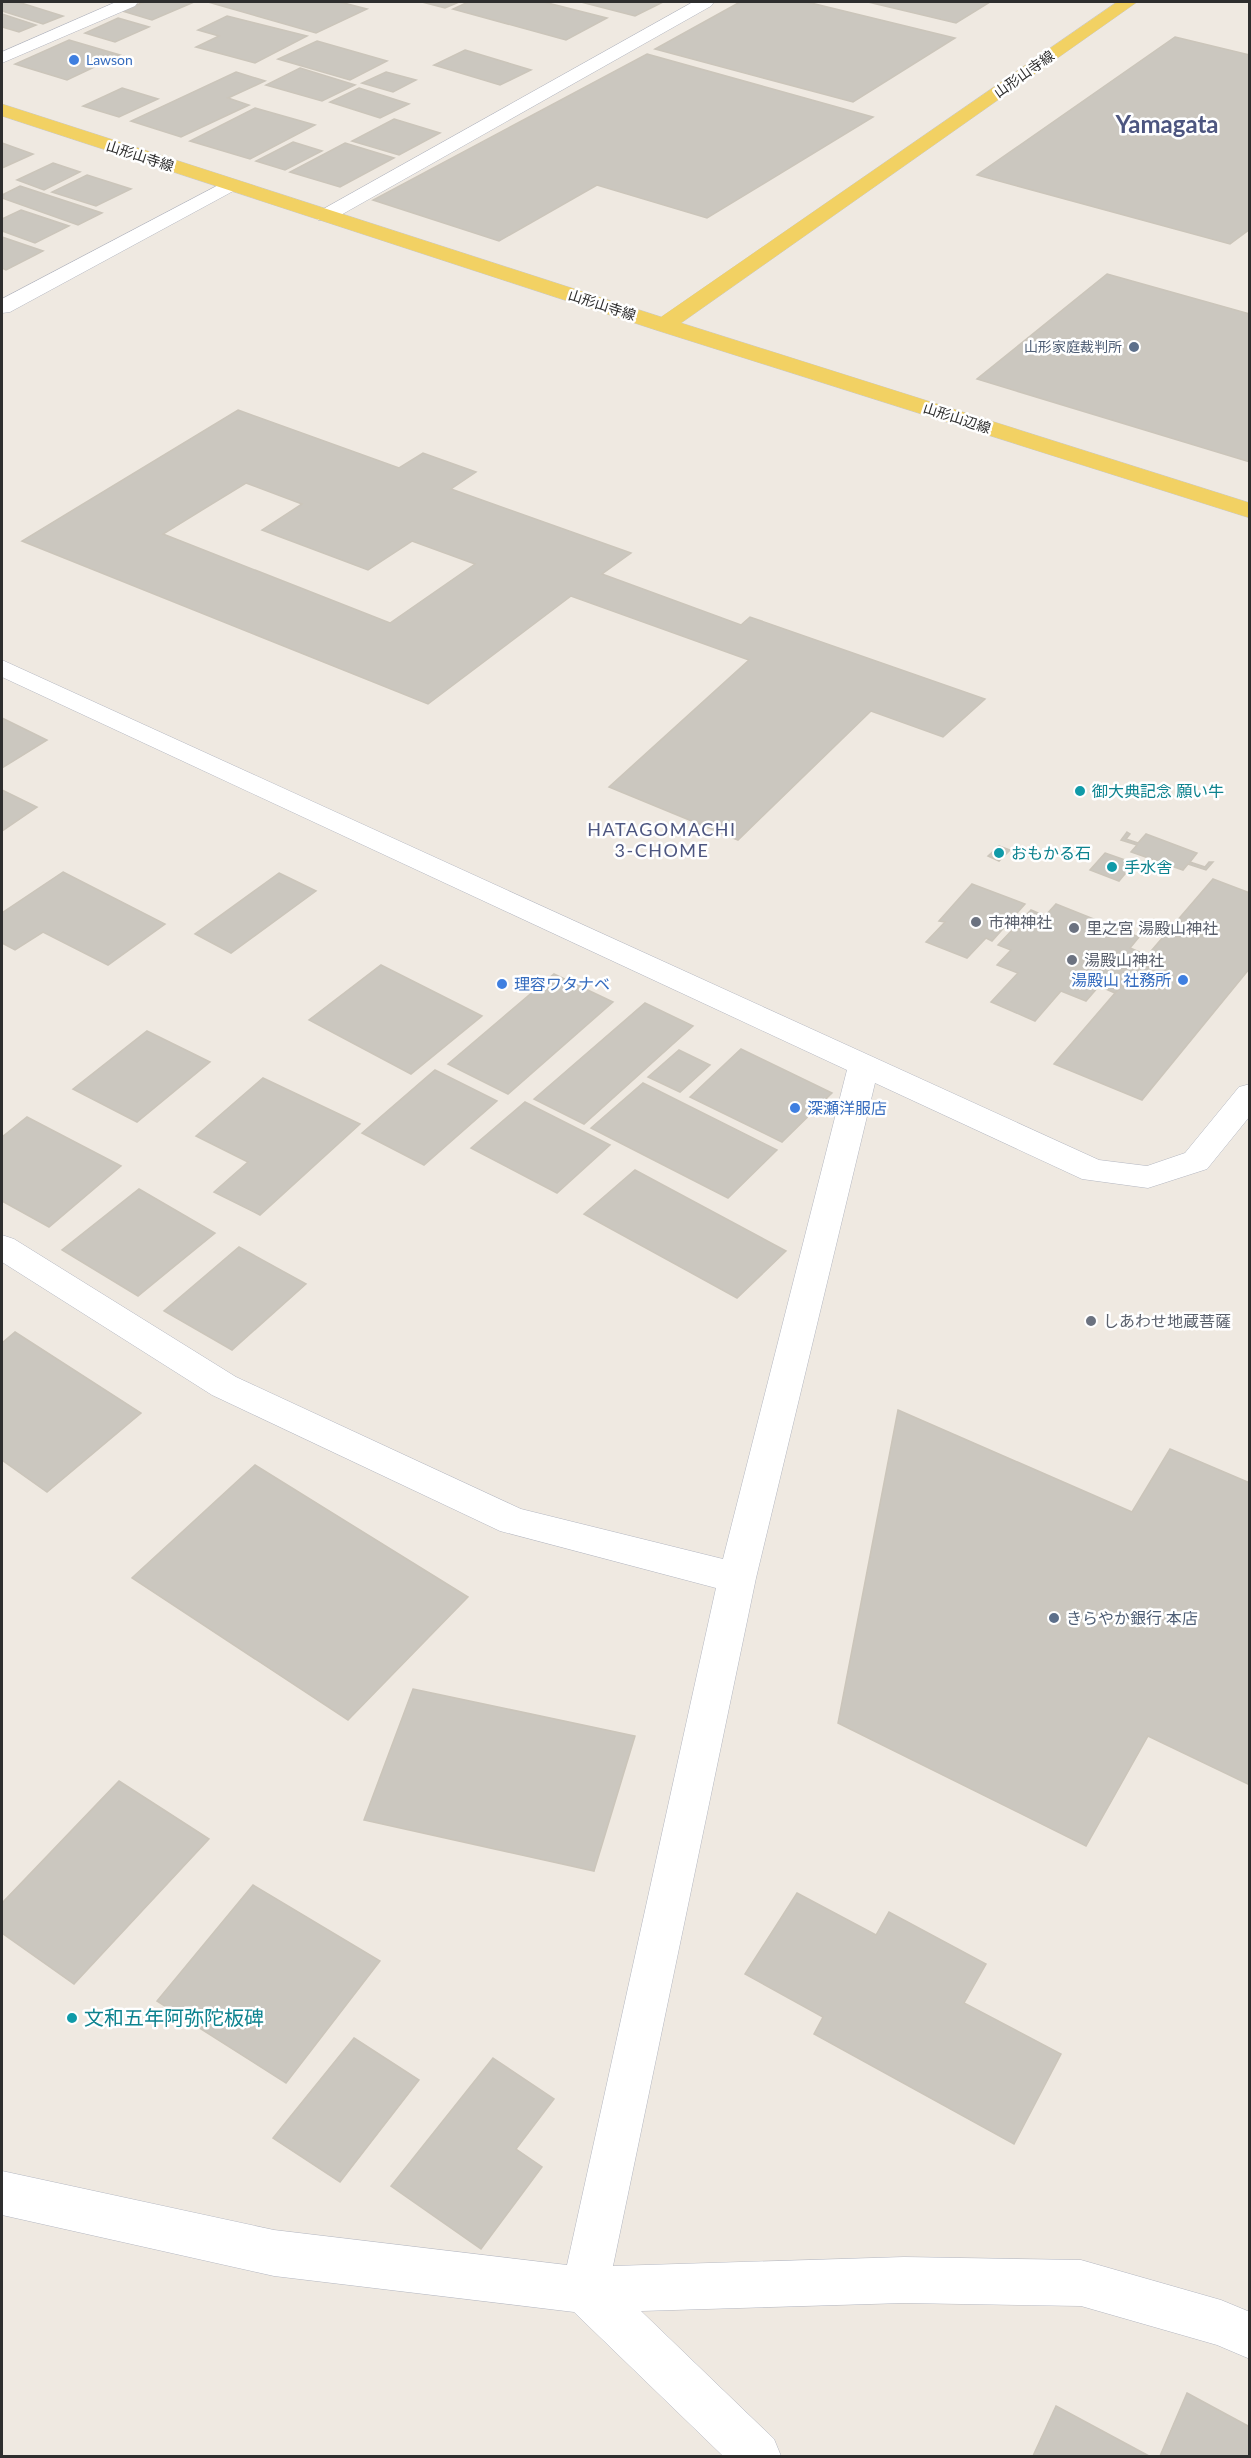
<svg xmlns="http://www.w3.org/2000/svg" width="1251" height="2458" viewBox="0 0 1251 2458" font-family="Lato,'Noto Sans JP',sans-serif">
	<rect width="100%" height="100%" fill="#efe9e1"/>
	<!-- building -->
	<g fill="#cbc7bf" stroke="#cbc5ba" stroke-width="1.5" fill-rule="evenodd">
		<polygon points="2,2 18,2 63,16 43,24 2,11"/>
		<polygon points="144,2 194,2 152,20 122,11"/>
		<polygon points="208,2 340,2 367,9 316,33"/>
		<polygon points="422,2 459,2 445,8"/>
		<polygon points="468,2 544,2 607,18 566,40 453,9"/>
		<polygon points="581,2 663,2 635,16"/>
		<polygon points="740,2 807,2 955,38 853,102 655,49"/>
		<polygon points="868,2 990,2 956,23"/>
		<polygon points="2,14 36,25 19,32 2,27"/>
		<polygon points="227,16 307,36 255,63 196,47 219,36 198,30"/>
		<polygon points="118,18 149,27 115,42 85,33"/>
		<polygon points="1175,37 1250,55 1250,229 1230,244 977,175"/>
		<polygon points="69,40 120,55 67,80 15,64"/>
		<polygon points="317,41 387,61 350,80 278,59"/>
		<polygon points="465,50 531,70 500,85 434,65"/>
		<polygon points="647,54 873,117 707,218 597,185 499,241 373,200"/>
		<polygon points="300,68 355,85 322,101 266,85"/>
		<polygon points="236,72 265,81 228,98 249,105 181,137 131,121"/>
		<polygon points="386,72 416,80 393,92 362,83"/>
		<polygon points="122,88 158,99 119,117 83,106"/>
		<polygon points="359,88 409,104 380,118 330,102"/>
		<polygon points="255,108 315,125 250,159 190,141"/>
		<polygon points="394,119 440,133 399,155 352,141"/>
		<polygon points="293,142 322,151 285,170 256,161"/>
		<polygon points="2,143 33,154 2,168"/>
		<polygon points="345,143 394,158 340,187 290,172"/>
		<polygon points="53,163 80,172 44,190 17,180"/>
		<polygon points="87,175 131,189 96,206 52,192"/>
		<polygon points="20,186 102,213 78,225 2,198 2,195"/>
		<polygon points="21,210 69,226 35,243 2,231 2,219"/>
		<polygon points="2,237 43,251 6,270 2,268"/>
		<polygon points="1107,274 1250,314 1250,462 977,379"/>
		<path d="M 238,410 L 399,468 L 423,453 L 476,472 L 451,489 L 631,553 L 602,574 L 741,625 L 750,617 L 985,699 L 943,737 L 871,711 L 738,840 L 609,787 L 749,660 L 571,596 L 428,704 L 22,541 ZM 246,483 L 302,504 L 262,530 L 368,570 L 412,541 L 475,564 L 390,623 L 163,534 Z"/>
		<polygon points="2,718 47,740 2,768"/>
		<polygon points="2,790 37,807 2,831"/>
		<polygon points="1127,832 1130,834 1126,839 1138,843 1146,834 1197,853 1190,862 1205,867 1209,862 1213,862 1206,870 1188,864 1183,870 1131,852 1137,845 1121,840"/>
		<polygon points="999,846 1010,850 999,861 988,856"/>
		<polygon points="1105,853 1134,863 1119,881 1090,870"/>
		<polygon points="63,872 165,924 108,965 43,932 15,950 2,943 2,913"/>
		<polygon points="279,873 316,891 231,953 195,934"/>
		<polygon points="1213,879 1250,893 1250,968 1142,1100 1054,1064"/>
		<polygon points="972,884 1025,904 992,941 986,938 967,958 926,942 945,922 939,921"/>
		<polygon points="1056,904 1139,937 1130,948 1147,955 1115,993 1099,986 1086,1001 1061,991 1035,1021 991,1002 1018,973 997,965 1011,950 998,945 1031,910 1045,916"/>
		<polygon points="381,965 482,1016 411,1074 309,1020"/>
		<polygon points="554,974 613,1002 508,1094 448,1064"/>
		<polygon points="645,1003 693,1026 584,1124 534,1099"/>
		<polygon points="147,1031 210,1062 137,1122 73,1089"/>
		<polygon points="741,1049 832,1093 782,1142 690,1097"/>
		<polygon points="679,1050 710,1065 680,1092 648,1077"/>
		<polygon points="435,1070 497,1101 424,1165 362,1133"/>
		<polygon points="263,1078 360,1124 260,1215 214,1192 248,1162 196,1136"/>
		<polygon points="643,1083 777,1150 728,1198 591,1128"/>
		<polygon points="525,1102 610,1145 557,1193 471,1148"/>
		<polygon points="27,1117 121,1166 49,1227 2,1201 2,1137"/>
		<polygon points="635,1170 786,1251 737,1298 584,1214"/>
		<polygon points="139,1189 215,1233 138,1296 62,1250"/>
		<polygon points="239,1247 306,1284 232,1350 164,1311"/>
		<polygon points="15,1332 141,1413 47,1492 2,1460 2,1343"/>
		<polygon points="898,1410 1132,1512 1170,1449 1250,1483 1250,1785 1148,1736 1086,1846 838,1723"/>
		<polygon points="255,1465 468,1597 348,1720 132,1578"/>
		<polygon points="413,1689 635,1736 594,1871 364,1820"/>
		<polygon points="119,1781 209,1839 74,1984 2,1933 2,1903"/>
		<polygon points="253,1885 380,1961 286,2083 157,2001"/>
		<polygon points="797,1893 876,1935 889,1912 986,1964 964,2003 1061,2054 1014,2144 814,2034 823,2017 745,1974"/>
		<polygon points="354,2038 419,2080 340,2182 273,2138"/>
		<polygon points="493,2058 554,2099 516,2149 542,2167 481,2249 391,2186"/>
		<polygon points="1187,2393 1250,2427 1250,2456 1160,2456"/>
		<polygon points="1056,2406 1149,2456 1033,2456"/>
	</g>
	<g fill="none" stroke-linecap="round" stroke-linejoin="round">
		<defs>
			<g id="lane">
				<polygon points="116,2 138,2 135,6 2,63 2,52"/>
				<polygon points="693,2 714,2 711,6 332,220 318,220 315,216 318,212"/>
				<polygon points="2,660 1099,1160 1147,1166 1185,1153 1239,1087 1250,1084 1250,1116 1207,1169 1148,1188 1082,1179 875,1083 756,1578 613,2266 904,2257 1081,2260 1221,2300 1250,2312 1250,2359 1217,2345 1081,2306 904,2303 641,2311 774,2439 781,2456 723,2456 574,2312 274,2276 2,2215 2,2171 274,2230 567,2265 716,1588 500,1531 212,1395 2,1262 2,1235 14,1239 236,1377 521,1509 723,1559 847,1070 2,677"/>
			</g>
			<polygon id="street" points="230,179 237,181 240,185 237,189 10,312 2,313 2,299"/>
			<polygon id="primary" points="1117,2 1137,2 681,323 1250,503 1250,518 656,330 2,116 2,104 661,317"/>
		</defs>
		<!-- lane casing -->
		<use href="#lane" stroke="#b4b7c1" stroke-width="1"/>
		<!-- street casing -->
		<use href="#street" stroke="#b4b7c1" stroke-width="1"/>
		<!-- primary casing -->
		<use href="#primary" stroke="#c9c9c9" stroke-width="1"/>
		<!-- lane -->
		<use href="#lane" fill="#fff" fill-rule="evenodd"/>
		<!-- street -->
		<use href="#street" fill="#fff" fill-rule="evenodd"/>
		<!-- primary -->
		<use href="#primary" fill="#f2d163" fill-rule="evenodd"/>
	</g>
	<!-- markers -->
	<g fill="#3f7fe0" stroke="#fff" stroke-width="2">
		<circle cx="74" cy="60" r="6"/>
		<circle cx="1183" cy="980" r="6"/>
		<circle cx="502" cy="984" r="6"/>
		<circle cx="795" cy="1108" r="6"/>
	</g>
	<g fill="#5c6f8a" stroke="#fff" stroke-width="2">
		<circle cx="1134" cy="347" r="6"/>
		<circle cx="1054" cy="1618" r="6"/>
	</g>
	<g fill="#0f9aa8" stroke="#fff" stroke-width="2">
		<circle cx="1080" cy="791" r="6"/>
		<circle cx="999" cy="853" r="6"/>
		<circle cx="1112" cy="867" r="6"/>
		<circle cx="72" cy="2018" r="6"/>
	</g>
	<g fill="#6b7280" stroke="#fff" stroke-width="2">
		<circle cx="976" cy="922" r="6"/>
		<circle cx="1074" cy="928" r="6"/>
		<circle cx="1072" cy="960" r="6"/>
		<circle cx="1091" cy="1321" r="6"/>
	</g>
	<g text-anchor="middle" stroke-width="5" stroke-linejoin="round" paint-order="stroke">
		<!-- far-shop labels -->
		<g font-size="14" fill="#366cbe" stroke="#fff" text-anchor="start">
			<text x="86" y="65">Lawson</text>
		</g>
		<!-- far-street labels -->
		<g font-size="14" fill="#2e2e2e" stroke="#fff">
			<text transform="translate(1024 74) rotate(-35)" y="5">山形山寺線</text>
			<text transform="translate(140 156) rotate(18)" y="5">山形山寺線</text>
			<text transform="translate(602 305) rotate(18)" y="5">山形山寺線</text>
			<text transform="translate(957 418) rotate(18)" y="5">山形山辺線</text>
		</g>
		<!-- far-service labels -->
		<g font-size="14" fill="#4e5e75" stroke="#fff" text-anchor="end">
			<text x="1122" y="352">山形家庭裁判所</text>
		</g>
		<!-- culture labels -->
		<g font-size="16" fill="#0d838f" stroke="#fff" text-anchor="start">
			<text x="1092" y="797">御大典記念 願い牛</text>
			<text x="1011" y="859">おもかる石</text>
			<text x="1124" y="873">手水舎</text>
		</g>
		<!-- worship labels -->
		<g font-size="16" fill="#5b616d" stroke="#fff" text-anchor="start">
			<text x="988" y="928">市神神社</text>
			<text x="1086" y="934">里之宮 湯殿山神社</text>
			<text x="1084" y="966">湯殿山神社</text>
			<text x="1103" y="1327">しあわせ地蔵菩薩</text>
		</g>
		<!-- shop labels -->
		<g font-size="16" fill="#366cbe" stroke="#fff" text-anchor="start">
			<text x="1171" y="986" text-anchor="end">湯殿山 社務所</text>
			<text x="514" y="990">理容ワタナベ</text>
			<text x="807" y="1114">深瀬洋服店</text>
		</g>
		<!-- service labels -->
		<g font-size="16" fill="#4e5e75" stroke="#fff" text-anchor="start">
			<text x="1066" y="1624">きらやか銀行 本店</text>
		</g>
		<!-- neighbourhood labels -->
		<g font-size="18" letter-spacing="1.5" fill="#4d5680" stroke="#fff">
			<text x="662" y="836">HATAGOMACHI<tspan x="662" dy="21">3-CHOME</tspan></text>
		</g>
		<!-- near-culture labels -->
		<g font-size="20" fill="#0d838f" stroke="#fff" text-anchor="start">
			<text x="84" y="2025">文和五年阿弥陀板碑</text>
		</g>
		<!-- far-town labels -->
		<g font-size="24" font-weight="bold" fill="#4d5680" stroke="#fff">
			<text x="1167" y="133">Yamagata</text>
		</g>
	</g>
	<!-- border -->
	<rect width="1251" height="2458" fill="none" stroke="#2e2e2e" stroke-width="6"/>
</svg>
